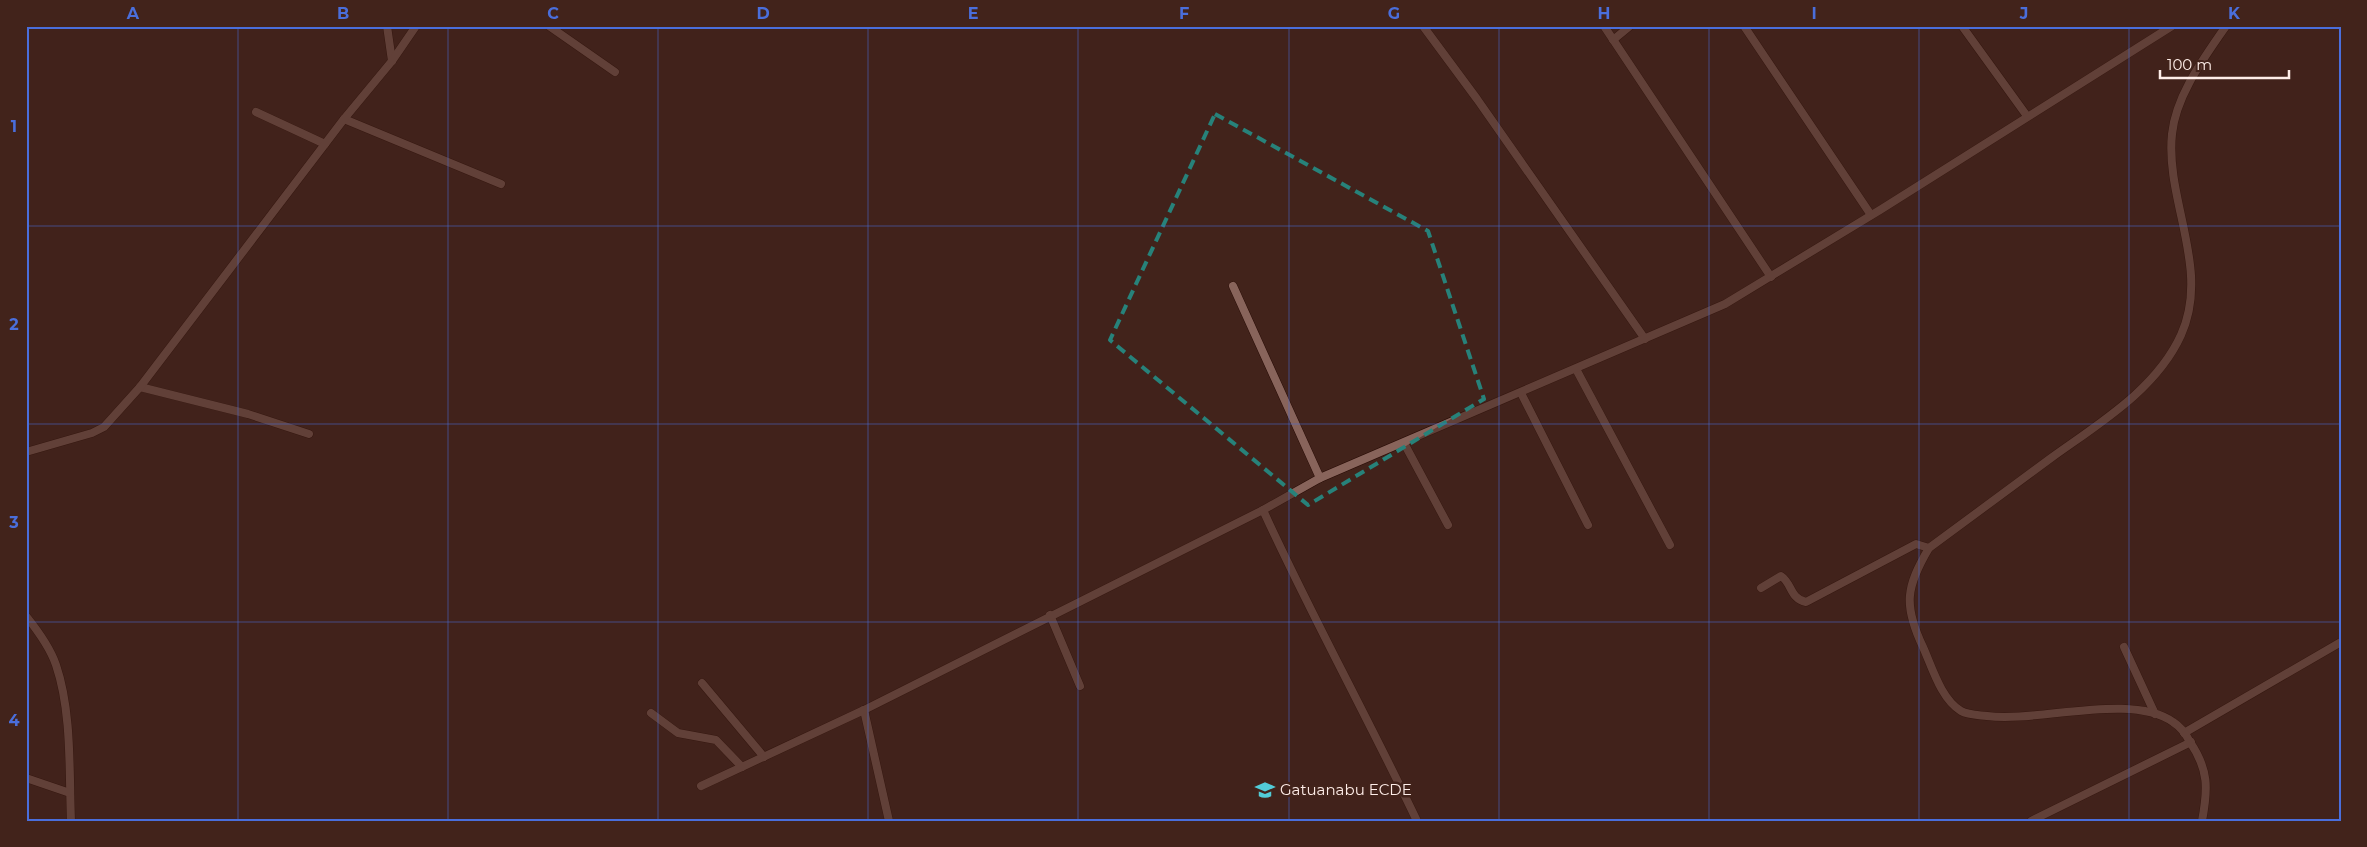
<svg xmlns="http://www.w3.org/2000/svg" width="2367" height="847" viewBox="0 0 2367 847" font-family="Montserrat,sans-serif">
	<rect width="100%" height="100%" fill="#42231b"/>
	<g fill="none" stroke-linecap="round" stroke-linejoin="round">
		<defs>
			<g id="minor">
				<polyline points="387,26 392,61"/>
				<polyline points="549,26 615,72"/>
				<polyline points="1423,26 1477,99 1645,339"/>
				<polyline points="1604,26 1771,277"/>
				<polyline points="1744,26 1871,215"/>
				<polyline points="1962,26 2027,116"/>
				<polyline points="1613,40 1630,26"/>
				<polyline points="256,112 325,144"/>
				<polyline points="344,119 501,184"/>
				<polyline points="1233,286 1320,478"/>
				<polyline points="1576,369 1670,545"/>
				<polyline points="140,387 248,414 309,434"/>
				<polyline points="1521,393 1588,525"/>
				<polyline points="1404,443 1448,525"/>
				<polyline points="26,452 92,433 104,427 140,387 344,119 392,61 416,26"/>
				<path d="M 1263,510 C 1311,615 1367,716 1417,821"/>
				<path d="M 1761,588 L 1781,576 C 1792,583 1790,599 1806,602 L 1916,544 L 1929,548"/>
				<polyline points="1050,615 1080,686"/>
				<path d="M 26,616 C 38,631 50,647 56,665 C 72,712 69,771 71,821"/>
				<polyline points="2124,647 2155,714"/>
				<polyline points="702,683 764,757"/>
				<polyline points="864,710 889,821"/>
				<polyline points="651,713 678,733 716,740 742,767"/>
				<polyline points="2184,733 2341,642"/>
				<polyline points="26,778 70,793"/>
				<polyline points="701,786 864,710 1263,510 1320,478 1725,304 1880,210 2172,26"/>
				<polyline points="2031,821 2191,742"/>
				<path d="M 2202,821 C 2208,789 2209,770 2190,742 C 2186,734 2181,727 2173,722 C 2131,692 2037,723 1987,716 C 1979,715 1968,715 1961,711 C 1941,699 1932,667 1923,647 C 1903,605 1906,587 1929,548 C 1970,518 2010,488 2051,458 C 2098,424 2156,390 2181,335 C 2211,269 2165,200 2172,134 C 2176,95 2204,58 2226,26"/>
			</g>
		</defs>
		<!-- minor casing -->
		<use href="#minor" stroke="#270b05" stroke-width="9"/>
		<!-- minor -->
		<use href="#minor" stroke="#88645b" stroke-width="8"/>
	</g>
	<!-- marked area -->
	<path d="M0 0H2367V847H0ZM 1215,114 L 1428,231 L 1484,399 L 1308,505 L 1110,340 Z" fill="#42231b" fill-opacity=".55" fill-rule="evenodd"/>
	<path fill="none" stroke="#27827a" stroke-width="4" stroke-dasharray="10 6" stroke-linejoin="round" d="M 1215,114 L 1428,231 L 1484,399 L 1308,505 L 1110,340 Z"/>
	<!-- grid -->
	<path fill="none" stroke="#4a6edb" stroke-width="1" stroke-opacity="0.55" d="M 238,26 L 238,821M 448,26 L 448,821M 658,26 L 658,821M 868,26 L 868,821M 1078,26 L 1078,821M 1289,26 L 1289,821M 1499,26 L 1499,821M 1709,26 L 1709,821M 1919,26 L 1919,821M 2129,26 L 2129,821M 26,226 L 2341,226M 26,424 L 2341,424M 26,622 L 2341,622"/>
	<!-- icons -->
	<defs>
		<symbol id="school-bare" viewBox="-9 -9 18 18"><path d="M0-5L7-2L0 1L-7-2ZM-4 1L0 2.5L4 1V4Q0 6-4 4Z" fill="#52cbd7" stroke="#42231b" stroke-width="2.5" paint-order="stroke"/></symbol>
	</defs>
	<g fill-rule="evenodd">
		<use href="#school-bare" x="1251" y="776" width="28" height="28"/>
	</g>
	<g text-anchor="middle" stroke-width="5" stroke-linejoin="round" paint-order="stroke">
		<!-- poi labels -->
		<g font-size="15" fill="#feede8" stroke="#42231b" text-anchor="start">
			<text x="1280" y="795">Gatuanabu ECDE</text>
		</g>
	</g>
	<!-- border -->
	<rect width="2367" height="847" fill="none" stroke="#42231b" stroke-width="55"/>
	<!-- scale -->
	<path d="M2160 70v8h129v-8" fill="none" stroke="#feede8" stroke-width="2.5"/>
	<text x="2167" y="70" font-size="15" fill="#feede8" stroke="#42231b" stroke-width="4" paint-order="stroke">100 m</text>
	<rect x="28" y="28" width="2312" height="792" fill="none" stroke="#4a6edb" stroke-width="2"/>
	<g font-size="16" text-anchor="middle" font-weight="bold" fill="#4a6edb">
		<text x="133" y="19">A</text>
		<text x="343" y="19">B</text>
		<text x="553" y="19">C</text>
		<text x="763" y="19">D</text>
		<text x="973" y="19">E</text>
		<text x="1184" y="19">F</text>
		<text x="1394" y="19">G</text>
		<text x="1604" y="19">H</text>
		<text x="1814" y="19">I</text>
		<text x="2024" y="19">J</text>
		<text x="2234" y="19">K</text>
		<text x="14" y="132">1</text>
		<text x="14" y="330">2</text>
		<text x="14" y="528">3</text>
		<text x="14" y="726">4</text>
	</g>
</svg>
